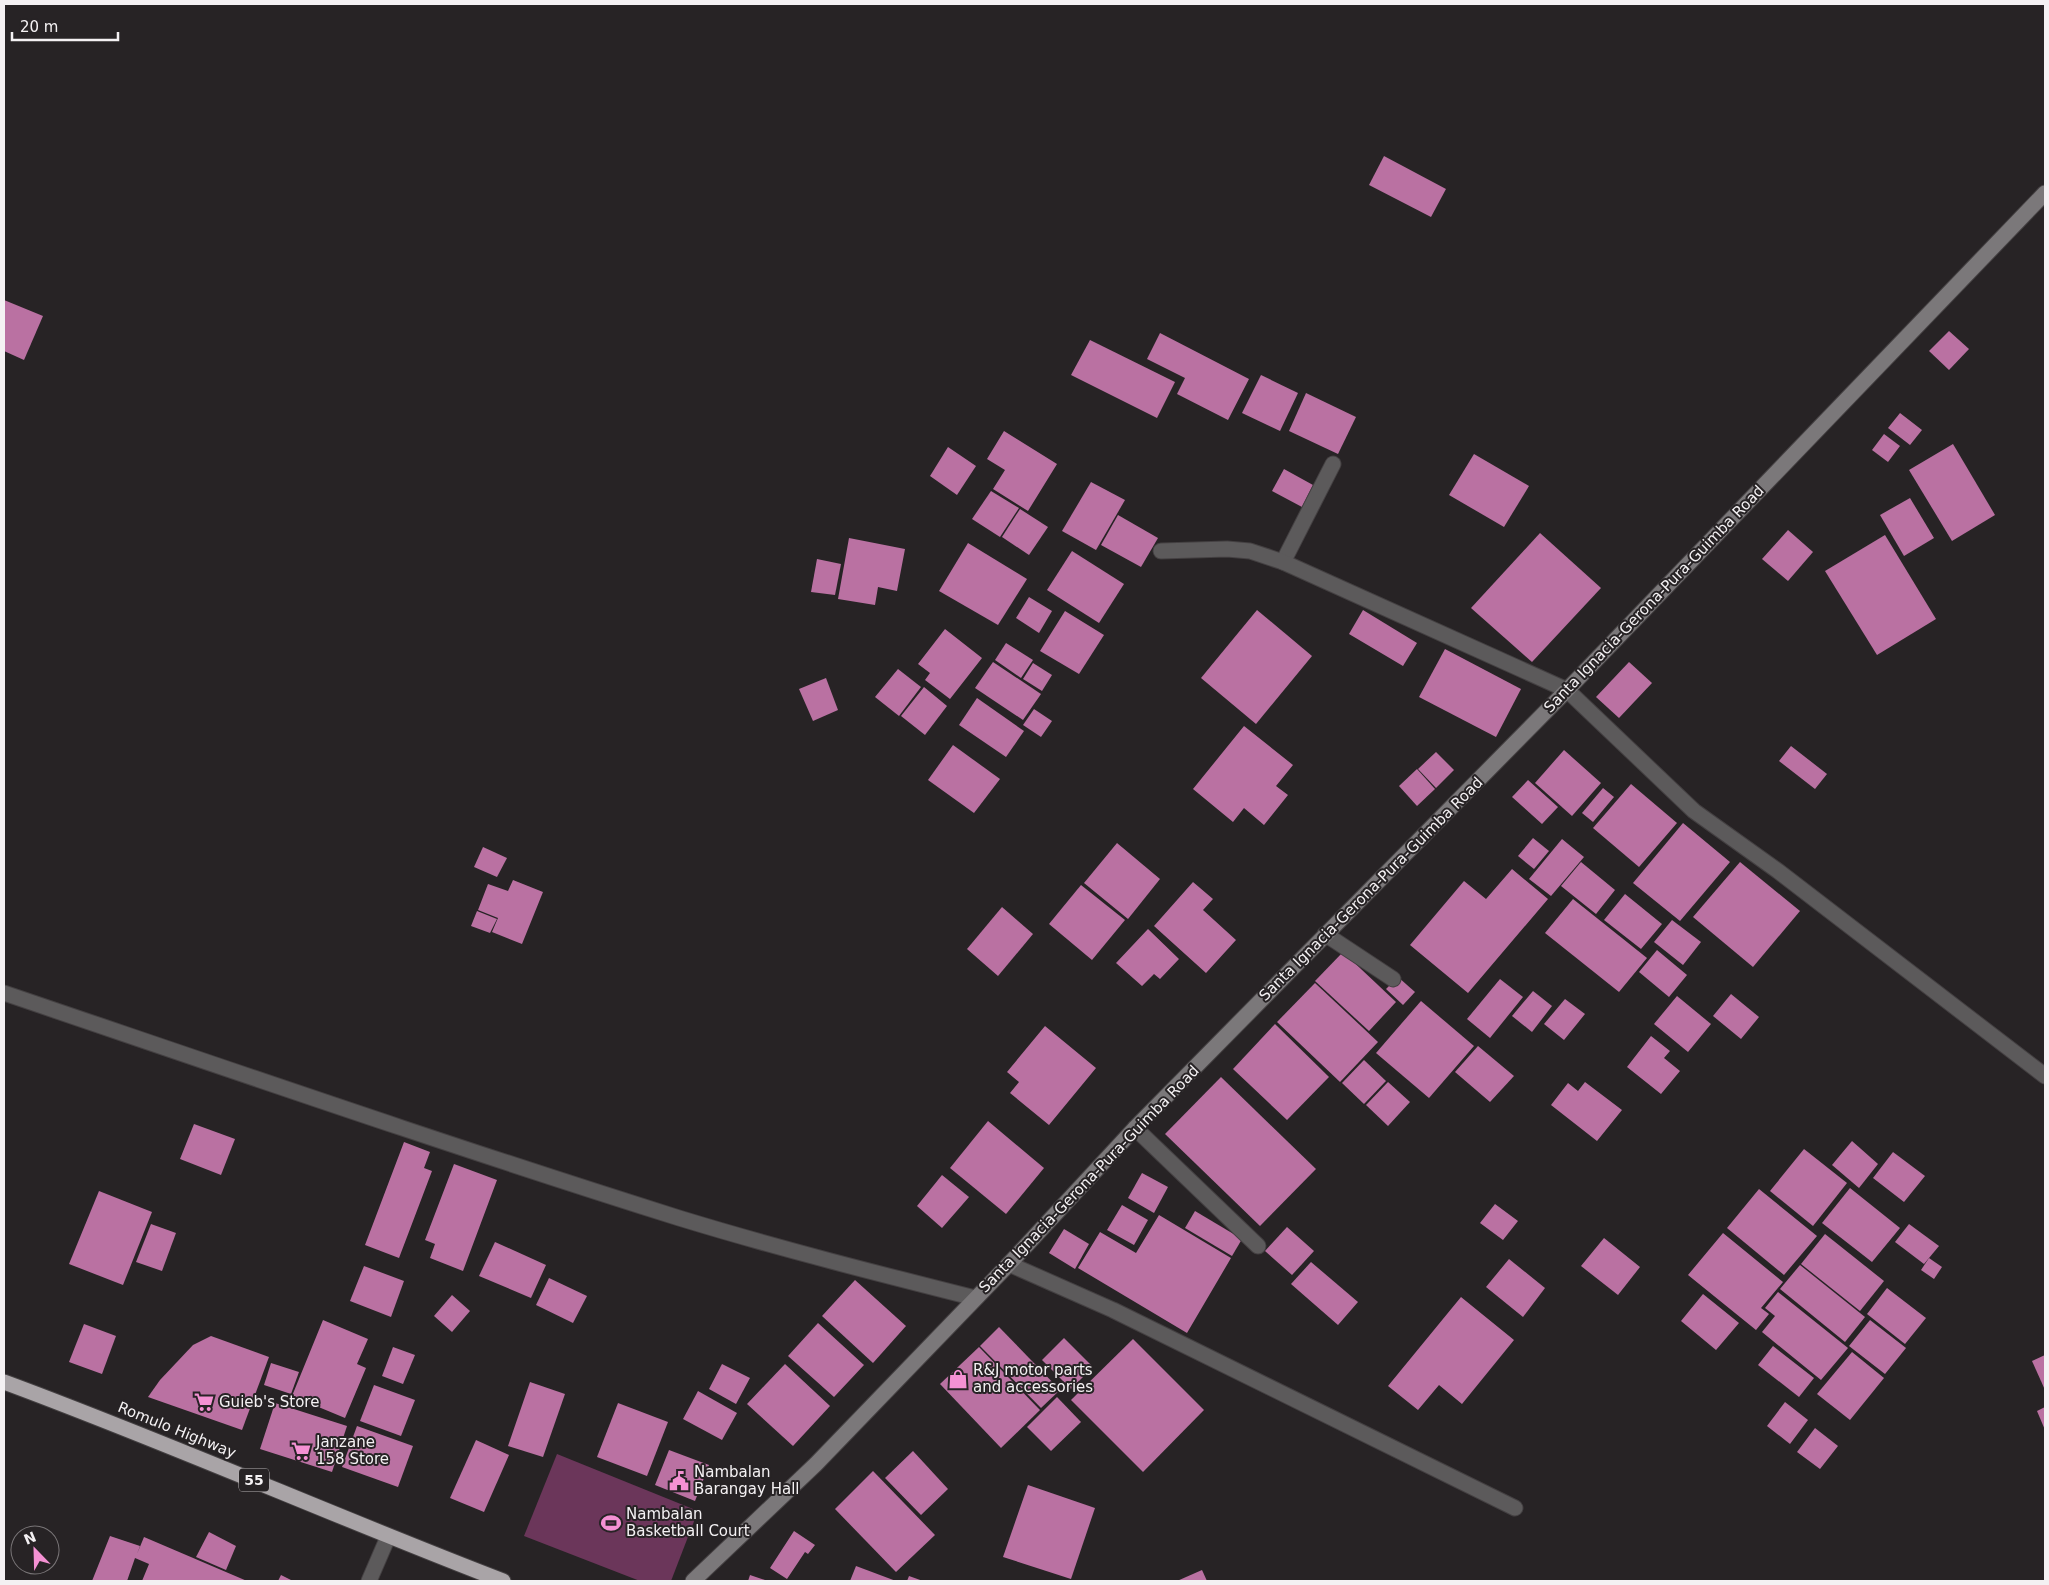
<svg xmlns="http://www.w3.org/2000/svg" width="2049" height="1585" viewBox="0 0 2049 1585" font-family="'DejaVu Sans',sans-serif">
	<rect width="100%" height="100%" fill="#272325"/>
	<!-- green -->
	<polygon fill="#6b365a" points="557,1454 698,1511 671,1581 640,1581 524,1536"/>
	<!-- building -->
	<g fill="#ba71a2">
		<polygon points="1384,156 1446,189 1431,217 1369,185"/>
		<polygon points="4,300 43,316 24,360 4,351"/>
		<polygon points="1949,331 1969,349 1949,370 1929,351"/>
		<polygon points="1160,333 1249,379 1228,420 1177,394 1185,378 1147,359"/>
		<polygon points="1090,340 1175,382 1157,418 1071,375"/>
		<polygon points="1261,375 1298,393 1280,431 1242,413"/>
		<polygon points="1306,393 1356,417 1338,454 1289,431"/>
		<polygon points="1900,413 1922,430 1910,445 1888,428"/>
		<polygon points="1004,431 1057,464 1028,511 993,489 1005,470 987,459"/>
		<polygon points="1884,434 1900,446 1888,462 1872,450"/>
		<polygon points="1953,444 1995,515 1952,541 1909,470"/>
		<polygon points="948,447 976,466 957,495 930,476"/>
		<polygon points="1474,454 1529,486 1504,527 1449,495"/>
		<polygon points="1284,469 1313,485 1302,507 1272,491"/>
		<polygon points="1091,482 1125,500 1096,550 1062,531"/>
		<polygon points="991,491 1019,508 1000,537 972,519"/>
		<polygon points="1910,498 1934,538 1904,556 1880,515"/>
		<polygon points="1020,509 1048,527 1029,555 1002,537"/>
		<polygon points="1118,515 1158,538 1141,567 1101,545"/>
		<polygon points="1788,530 1813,552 1788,581 1762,559"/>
		<polygon points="1540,533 1601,588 1532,662 1471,608"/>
		<polygon points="1885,535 1936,619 1877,655 1825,571"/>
		<polygon points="849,538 905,549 897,591 878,587 875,605 838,599"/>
		<polygon points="968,543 1027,579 998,625 939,591"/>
		<polygon points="1072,551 1124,584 1099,623 1047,590"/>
		<polygon points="817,559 841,564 835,595 811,592"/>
		<polygon points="1029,597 1052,611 1039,633 1016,618"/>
		<polygon points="1257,610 1312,656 1256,724 1201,678"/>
		<polygon points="1363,610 1417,643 1403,666 1349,634"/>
		<polygon points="1065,611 1104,635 1079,674 1040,651"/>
		<polygon points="945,629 982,658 950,699 925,680 930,673 918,664"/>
		<polygon points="1006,643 1033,660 1021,678 995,660"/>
		<polygon points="1445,649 1521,689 1496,737 1419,697"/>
		<polygon points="993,662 1041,694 1023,720 975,688"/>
		<polygon points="1629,662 1652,683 1619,718 1596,697"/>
		<polygon points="1033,663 1052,675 1042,691 1023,679"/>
		<polygon points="898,669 921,687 899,716 875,697"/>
		<polygon points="826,678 838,710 813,721 799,689"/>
		<polygon points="924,687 947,706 925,735 901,716"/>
		<polygon points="977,698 1024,731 1006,757 959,725"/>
		<polygon points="1034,709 1052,721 1041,737 1023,725"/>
		<polygon points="1244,726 1293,765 1276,786 1288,795 1264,825 1244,808 1233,822 1193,789"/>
		<polygon points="953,745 1000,779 974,813 928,780"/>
		<polygon points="1791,746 1827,774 1815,789 1779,761"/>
		<polygon points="1564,750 1601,783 1572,816 1535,783"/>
		<polygon points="1436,752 1454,770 1436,788 1418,769"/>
		<polygon points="1417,769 1435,789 1417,806 1399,786"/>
		<polygon points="1528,780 1558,807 1542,824 1512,797"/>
		<polygon points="1631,784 1677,823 1639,867 1593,828"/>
		<polygon points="1603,788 1614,797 1593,822 1582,813"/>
		<polygon points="1683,823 1730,862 1680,921 1633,883"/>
		<polygon points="1533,838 1549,851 1534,869 1518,856"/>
		<polygon points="1562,839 1584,857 1551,896 1529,879"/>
		<polygon points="1117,843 1160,879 1128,919 1084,883"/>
		<polygon points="483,847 507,858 497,877 474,867"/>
		<polygon points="1581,862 1615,890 1596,914 1561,886"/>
		<polygon points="1740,862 1800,911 1753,967 1693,917"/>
		<polygon points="1512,869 1548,899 1468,993 1410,945 1464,881 1486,899"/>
		<polygon points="513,880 543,892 522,944 492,932 498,918 478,910 488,884 508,891"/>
		<polygon points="1193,882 1213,899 1203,910 1236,940 1206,973 1154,926"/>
		<polygon points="1081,885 1125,920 1092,960 1049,924"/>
		<polygon points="1625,894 1662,924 1641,949 1604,920"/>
		<polygon points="1573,899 1647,958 1619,992 1545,933"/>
		<polygon points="1002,907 1033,934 998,976 967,949"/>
		<polygon points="477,911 497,919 490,933 471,926"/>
		<polygon points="1672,920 1701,942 1683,965 1654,942"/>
		<polygon points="1148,929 1179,959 1160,979 1154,974 1142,986 1116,963"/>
		<polygon points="1657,950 1687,975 1669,997 1639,972"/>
		<polygon points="1343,952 1396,1002 1369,1031 1315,981"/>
		<polygon points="1398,977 1415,992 1403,1005 1386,989"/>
		<polygon points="1500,979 1523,997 1490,1038 1467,1019"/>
		<polygon points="1315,983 1378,1042 1340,1082 1277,1022"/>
		<polygon points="1533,991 1552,1006 1532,1032 1512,1016"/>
		<polygon points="1731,994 1759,1017 1741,1039 1713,1016"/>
		<polygon points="1677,996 1711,1024 1688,1052 1654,1024"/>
		<polygon points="1565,999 1585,1014 1564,1040 1544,1024"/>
		<polygon points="1421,1001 1474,1046 1429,1098 1376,1053"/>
		<polygon points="1275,1024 1329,1077 1287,1120 1233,1069"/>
		<polygon points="1045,1026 1096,1068 1049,1125 1010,1093 1019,1082 1007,1072"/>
		<polygon points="1651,1036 1670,1051 1664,1058 1680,1071 1661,1094 1627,1067"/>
		<polygon points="1478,1046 1514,1076 1490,1102 1455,1072"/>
		<polygon points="1364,1060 1386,1081 1364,1104 1342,1083"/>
		<polygon points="1221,1077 1316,1169 1260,1226 1165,1134"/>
		<polygon points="1388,1082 1410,1102 1388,1126 1366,1105"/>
		<polygon points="1585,1082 1622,1110 1597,1141 1551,1105 1568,1083 1578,1091"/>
		<polygon points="988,1121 1044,1168 1006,1214 950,1168"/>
		<polygon points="194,1124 235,1139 221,1175 180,1159"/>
		<polygon points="1852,1141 1878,1164 1859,1188 1832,1165"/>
		<polygon points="404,1142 430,1152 424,1168 432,1171 399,1258 365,1245"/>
		<polygon points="1804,1149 1847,1183 1813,1226 1770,1191"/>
		<polygon points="1893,1152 1925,1176 1904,1202 1873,1178"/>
		<polygon points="454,1164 497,1180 463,1271 430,1258 435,1244 425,1240"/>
		<polygon points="1142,1173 1168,1187 1154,1213 1128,1198"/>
		<polygon points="942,1175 969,1197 942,1228 917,1206"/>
		<polygon points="1850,1188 1900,1228 1872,1262 1822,1223"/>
		<polygon points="1759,1189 1817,1236 1784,1275 1727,1228"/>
		<polygon points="99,1191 152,1212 123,1285 69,1264"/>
		<polygon points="1495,1204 1518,1221 1503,1240 1480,1223"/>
		<polygon points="1122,1205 1148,1220 1134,1245 1107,1230"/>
		<polygon points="1195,1211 1242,1239 1232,1256 1185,1228"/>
		<polygon points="1159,1215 1231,1258 1187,1333 1078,1268 1100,1232 1136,1253"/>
		<polygon points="151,1224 176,1233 162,1271 136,1262"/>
		<polygon points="1909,1224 1939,1246 1924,1264 1895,1242"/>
		<polygon points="1287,1227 1314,1251 1292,1275 1265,1251"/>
		<polygon points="1064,1229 1089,1244 1075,1269 1049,1253"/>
		<polygon points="1723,1233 1783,1282 1761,1308 1769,1314 1756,1330 1688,1275"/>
		<polygon points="1825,1234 1884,1281 1860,1311 1801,1264"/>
		<polygon points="1604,1238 1640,1267 1618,1295 1581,1266"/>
		<polygon points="495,1242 546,1265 531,1298 479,1276"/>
		<polygon points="1929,1258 1942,1267 1934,1279 1921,1270"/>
		<polygon points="1509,1259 1545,1288 1523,1317 1486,1287"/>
		<polygon points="1311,1262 1358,1302 1338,1325 1291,1284"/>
		<polygon points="1800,1265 1865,1317 1845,1342 1780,1289"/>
		<polygon points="364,1266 404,1281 391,1317 350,1301"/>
		<polygon points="549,1278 587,1296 573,1323 536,1305"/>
		<polygon points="855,1280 906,1326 873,1363 822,1316"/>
		<polygon points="1887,1288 1926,1318 1905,1344 1867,1314"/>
		<polygon points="1778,1292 1848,1348 1821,1380 1762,1332 1775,1316 1765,1308"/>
		<polygon points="1703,1294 1739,1323 1716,1350 1681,1321"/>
		<polygon points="452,1295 470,1311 452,1332 434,1316"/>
		<polygon points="1461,1297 1514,1340 1462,1404 1439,1385 1418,1410 1388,1386"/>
		<polygon points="323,1320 368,1339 357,1364 366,1368 345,1418 292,1396"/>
		<polygon points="1870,1320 1906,1348 1885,1374 1849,1346"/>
		<polygon points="818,1323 864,1365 834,1397 788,1356"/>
		<polygon points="84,1324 116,1336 102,1374 69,1362"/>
		<polygon points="999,1327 1060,1390 1041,1408 980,1346"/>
		<polygon points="211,1336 269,1357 242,1430 148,1397 160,1380 193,1345"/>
		<polygon points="1064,1338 1093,1367 1071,1389 1042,1360"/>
		<polygon points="1133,1339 1204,1410 1143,1472 1071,1400"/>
		<polygon points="1773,1346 1814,1378 1799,1397 1758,1365"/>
		<polygon points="393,1347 415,1355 403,1384 382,1376"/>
		<polygon points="979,1347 1040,1410 1001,1448 940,1384"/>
		<polygon points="1852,1352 1884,1378 1850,1420 1817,1394"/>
		<polygon points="2045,1355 2045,1390 2032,1361"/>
		<polygon points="271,1363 299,1372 291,1394 264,1385"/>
		<polygon points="722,1364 750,1378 736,1404 709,1389"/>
		<polygon points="785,1364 830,1406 793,1446 747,1404"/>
		<polygon points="530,1382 565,1394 543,1457 508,1446"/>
		<polygon points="374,1385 415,1400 401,1436 360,1421"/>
		<polygon points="698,1391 737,1413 722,1440 683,1419"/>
		<polygon points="1057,1397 1081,1422 1051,1451 1027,1427"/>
		<polygon points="1785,1402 1808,1420 1790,1444 1767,1426"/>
		<polygon points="275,1403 347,1426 332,1472 260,1449"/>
		<polygon points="618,1403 668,1422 647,1476 597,1457"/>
		<polygon points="2045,1407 2045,1430 2037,1411"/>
		<polygon points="357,1426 413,1446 398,1487 342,1467"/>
		<polygon points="1815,1428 1838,1446 1820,1469 1797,1452"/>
		<polygon points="476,1440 509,1455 484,1512 450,1498"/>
		<polygon points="669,1450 709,1465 695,1501 655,1485"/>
		<polygon points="913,1451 948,1489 921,1515 885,1478"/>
		<polygon points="873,1471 935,1535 896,1572 835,1509"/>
		<polygon points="1028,1485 1095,1508 1071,1579 1003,1557"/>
		<polygon points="794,1531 815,1545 808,1554 805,1552 787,1579 770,1568"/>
		<polygon points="209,1532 236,1546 226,1570 196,1557"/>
		<polygon points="110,1536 140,1546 137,1554 144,1537 247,1581 142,1581 149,1564 135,1558 127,1581 92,1581"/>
		<polygon points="856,1566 896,1581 850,1581"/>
		<polygon points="1202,1570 1207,1581 1177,1581"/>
		<polygon points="281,1575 293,1581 278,1581"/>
		<polygon points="750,1575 768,1581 748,1581"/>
		<polygon points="909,1576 923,1581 907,1581"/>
	</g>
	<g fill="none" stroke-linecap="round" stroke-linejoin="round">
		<defs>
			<g id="lane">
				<polyline points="1283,562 1333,464"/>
				<polyline points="1325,934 1393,979"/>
				<polyline points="1135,1128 1258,1246"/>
			</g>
			<g id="street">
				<polyline points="1161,551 1227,549 1250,551 1283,562 1567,690 1694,811 1778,871 2045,1076"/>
				<path d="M 4,993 C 228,1069 453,1147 679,1218 C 777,1248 876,1273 975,1298"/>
				<polyline points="1009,1264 1113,1310 1515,1508"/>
				<polyline points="369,1581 388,1537"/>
			</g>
			<polyline id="secondary" points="693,1581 816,1464 1009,1264 1135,1128 1567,690 2045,193"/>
			<path id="highway" d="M 4,1382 C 172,1444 336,1517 503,1581"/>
		</defs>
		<!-- lane casing -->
		<use href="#lane" stroke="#444042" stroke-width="17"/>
		<!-- street casing -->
		<use href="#street" stroke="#444042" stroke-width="17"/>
		<!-- secondary casing -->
		<use href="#secondary" stroke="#444042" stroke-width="17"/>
		<!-- highway casing -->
		<use href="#highway" stroke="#444042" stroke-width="17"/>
		<!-- lane -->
		<use href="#lane" stroke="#5c5a5b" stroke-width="15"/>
		<!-- street -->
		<use href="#street" stroke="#5c5a5b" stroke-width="15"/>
		<!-- secondary -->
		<use href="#secondary" stroke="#7b787a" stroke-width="15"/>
		<!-- highway -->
		<use href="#highway" stroke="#a9a4a7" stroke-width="15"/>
	</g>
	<!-- icons -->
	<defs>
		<symbol id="shop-bare" viewBox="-9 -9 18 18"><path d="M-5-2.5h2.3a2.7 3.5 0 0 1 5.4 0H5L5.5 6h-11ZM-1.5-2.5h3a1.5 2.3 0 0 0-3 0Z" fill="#f491d3" stroke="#272325" stroke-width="2.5" paint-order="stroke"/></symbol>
		<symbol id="supermarket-bare" viewBox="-9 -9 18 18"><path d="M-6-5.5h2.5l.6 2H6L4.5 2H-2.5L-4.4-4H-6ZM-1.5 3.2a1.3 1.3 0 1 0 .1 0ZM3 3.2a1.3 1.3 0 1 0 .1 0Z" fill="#f491d3" stroke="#272325" stroke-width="2.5" paint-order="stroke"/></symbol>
		<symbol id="civic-bare" viewBox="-9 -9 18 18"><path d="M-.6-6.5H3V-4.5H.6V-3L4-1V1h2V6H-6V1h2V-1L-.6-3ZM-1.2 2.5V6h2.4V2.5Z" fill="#f491d3" stroke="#272325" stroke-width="2.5" paint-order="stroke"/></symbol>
		<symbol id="stadium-bare" viewBox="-9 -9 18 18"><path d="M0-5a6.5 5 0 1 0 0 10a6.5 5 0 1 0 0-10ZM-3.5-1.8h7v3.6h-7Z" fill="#f491d3" stroke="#272325" stroke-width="2.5" paint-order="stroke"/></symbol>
	</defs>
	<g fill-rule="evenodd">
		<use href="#shop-bare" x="944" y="1365" width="28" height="28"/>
		<use href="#supermarket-bare" x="190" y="1388" width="28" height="28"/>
		<use href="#supermarket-bare" x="287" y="1437" width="28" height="28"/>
		<use href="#civic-bare" x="665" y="1467" width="28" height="28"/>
		<use href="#stadium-bare" x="597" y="1509" width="28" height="28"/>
	</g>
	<g text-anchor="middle" stroke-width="4" stroke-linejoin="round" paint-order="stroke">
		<!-- shield labels -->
		<rect fill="#272325" stroke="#b6b3b5" stroke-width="1" x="239" y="1468.5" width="30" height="23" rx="4"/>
		<g font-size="14" font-weight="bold" fill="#f4f1f3">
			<text x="254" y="1485">55</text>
		</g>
		<!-- street labels -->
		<g font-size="15" fill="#f4f1f3" stroke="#272325">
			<text transform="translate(1654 599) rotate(-46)" y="5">Santa Ignacia-Gerona-Pura-Guimba Road</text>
			<text transform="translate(1371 889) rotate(-45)" y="5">Santa Ignacia-Gerona-Pura-Guimba Road</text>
			<text transform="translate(1089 1179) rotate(-46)" y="5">Santa Ignacia-Gerona-Pura-Guimba Road</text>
			<text transform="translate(177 1430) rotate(22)" y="5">Romulo Highway</text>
		</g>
		<!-- poi labels -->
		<g font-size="15" fill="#f4f1f3" stroke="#272325" text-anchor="start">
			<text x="973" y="1375">R&amp;J motor parts<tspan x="973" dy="17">and accessories</tspan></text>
			<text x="219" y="1407">Guieb's Store</text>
			<text x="316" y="1447">Janzane<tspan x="316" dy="17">158 Store</tspan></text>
			<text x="694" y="1477">Nambalan<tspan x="694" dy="17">Barangay Hall</tspan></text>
			<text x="626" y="1519">Nambalan<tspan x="626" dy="17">Basketball Court</tspan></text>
		</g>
	</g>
	<!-- border -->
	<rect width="2049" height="1585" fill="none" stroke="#f4f1f3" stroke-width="10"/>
	<!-- north arrow -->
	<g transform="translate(35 1550) rotate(337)"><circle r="24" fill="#272325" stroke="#797577"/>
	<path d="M0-4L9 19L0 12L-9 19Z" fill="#f491d3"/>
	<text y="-8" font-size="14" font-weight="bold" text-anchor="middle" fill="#f4f1f3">N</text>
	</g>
	<!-- scale -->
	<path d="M12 32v8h106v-8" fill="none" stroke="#f4f1f3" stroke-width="2.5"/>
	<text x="20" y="32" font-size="15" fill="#f4f1f3" stroke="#272325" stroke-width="4" paint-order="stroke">20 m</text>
</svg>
